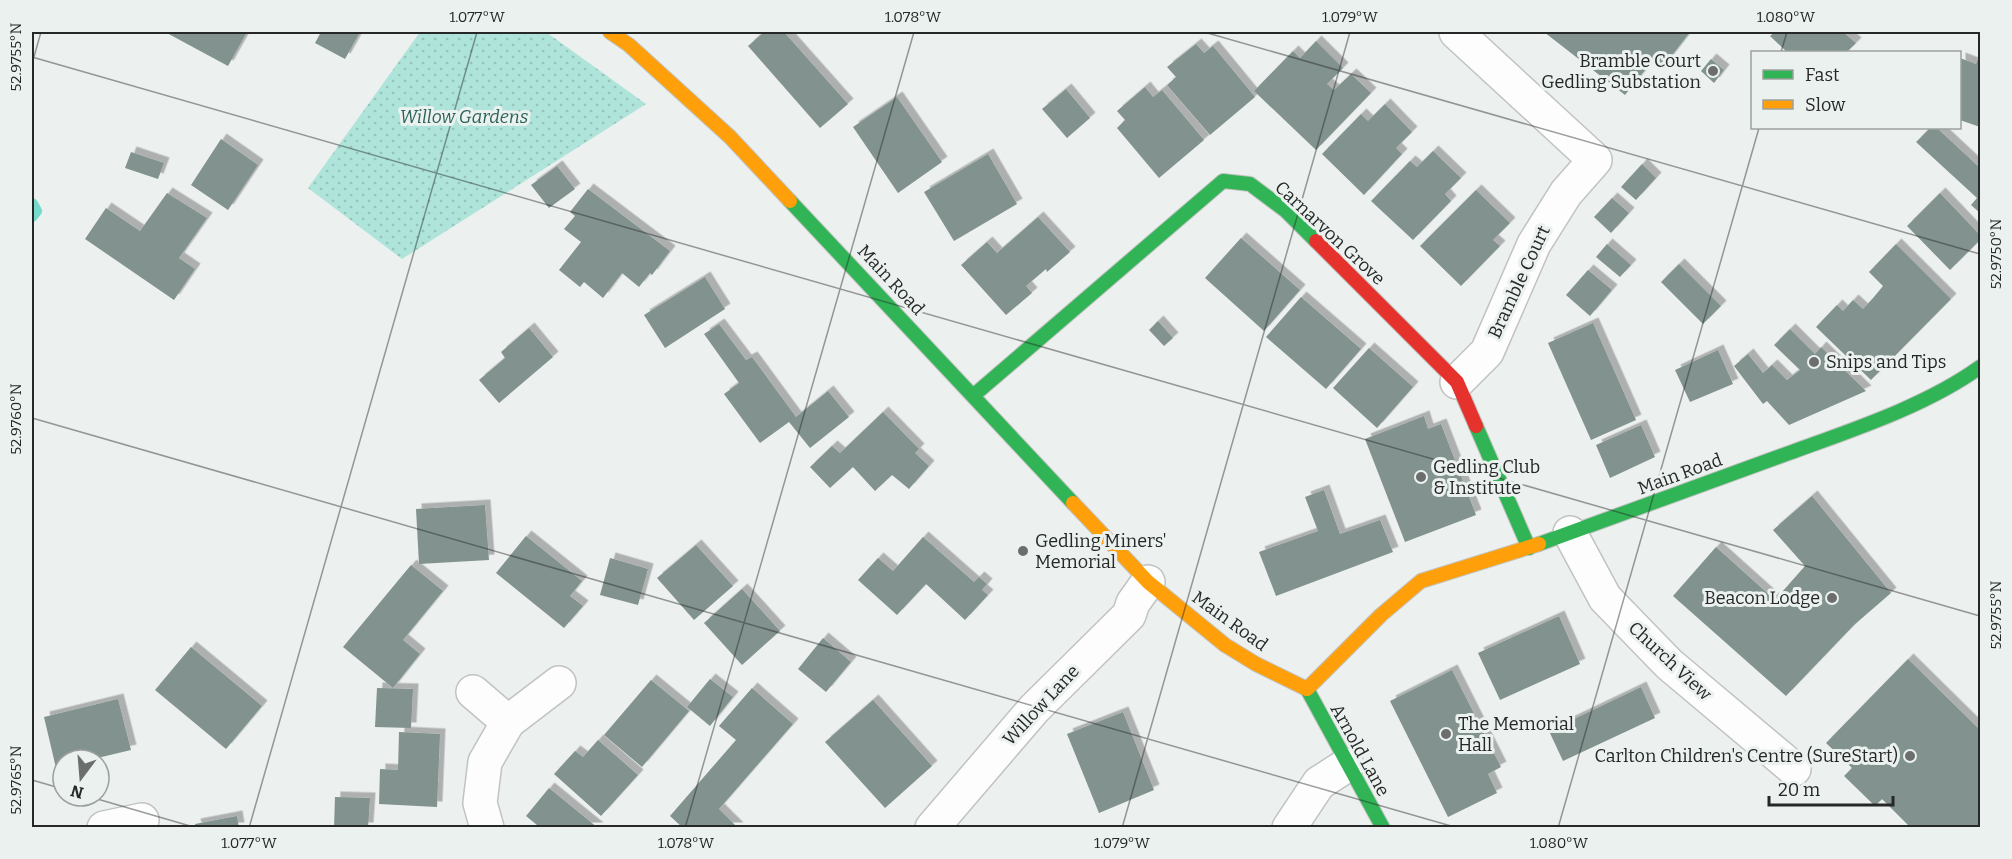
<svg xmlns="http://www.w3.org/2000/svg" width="2012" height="859" viewBox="0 0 2012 859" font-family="Bitter,serif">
	<defs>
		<pattern id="grass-dots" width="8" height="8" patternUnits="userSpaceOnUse" patternTransform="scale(1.5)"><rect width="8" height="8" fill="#aee4da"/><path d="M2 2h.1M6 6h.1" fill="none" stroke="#96c4bb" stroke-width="1.8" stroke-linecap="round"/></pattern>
		<filter id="shadow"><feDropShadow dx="5.5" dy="-5.5" stdDeviation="0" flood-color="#0004"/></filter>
	</defs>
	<rect width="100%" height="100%" fill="#ecf0ee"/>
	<!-- grass -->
	<polygon fill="url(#grass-dots)" points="420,32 546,32 646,104 402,259 308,188"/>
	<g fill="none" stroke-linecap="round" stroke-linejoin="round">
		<!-- stream -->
		<polyline stroke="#75dbcc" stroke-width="12" points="32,204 36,211 32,216"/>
	</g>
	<!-- building -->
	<g fill="#81928f" filter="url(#shadow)">
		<polygon points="165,32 247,32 228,66"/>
		<polygon points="321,32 360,32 345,59 315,43"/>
		<polygon points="764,32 784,32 848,104 820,128 748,46"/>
		<polygon points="1544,32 1690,32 1663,67 1653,60 1625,95"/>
		<polygon points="1775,32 1843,32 1856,43 1847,52 1787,52 1770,36"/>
		<polygon points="1316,41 1343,68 1327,84 1334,90 1351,74 1371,93 1316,150 1254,91 1293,51 1300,58"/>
		<polygon points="1196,44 1204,53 1213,46 1255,97 1210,135 1167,85 1176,77 1167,67"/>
		<polygon points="1980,53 1980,127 1960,120 1960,58 1976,64"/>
		<polygon points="1711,59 1724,70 1714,83 1701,71"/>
		<polygon points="1145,87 1153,97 1162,90 1204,140 1159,178 1117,128 1125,120 1117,111"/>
		<polygon points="1066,89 1090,118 1067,138 1042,109"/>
		<polygon points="897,97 942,162 898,193 853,127"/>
		<polygon points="1385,104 1412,132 1396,148 1402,154 1364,195 1322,154 1361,114 1368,121"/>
		<polygon points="1930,128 1937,128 1980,168 1980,213 1971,205 1977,198 1916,142"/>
		<polygon points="221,139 258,165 228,210 191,185"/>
		<polygon points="1433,151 1461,178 1445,194 1451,201 1413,240 1371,201 1410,161 1417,167"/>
		<polygon points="131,152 164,163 158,179 125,168"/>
		<polygon points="988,154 1017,204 954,241 924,192"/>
		<polygon points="1642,164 1656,178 1636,200 1621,187"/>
		<polygon points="557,166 575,189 549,208 531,185"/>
		<polygon points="588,189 670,251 652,275 650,273 639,287 622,273 603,298 584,282 580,287 559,270 581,242 564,229 575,216 570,212"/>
		<polygon points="1476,190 1510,223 1493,240 1500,246 1461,286 1420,246"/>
		<polygon points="167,193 207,218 179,258 195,269 174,300 85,239 106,208 140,231"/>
		<polygon points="1940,193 1980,235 1980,240 1950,270 1907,226"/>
		<polygon points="1612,198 1629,213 1611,233 1594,217"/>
		<polygon points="1038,217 1070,252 1047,272 1046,269 1026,286 1032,293 1006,315 961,265 987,242 997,253"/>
		<polygon points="1241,238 1300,290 1264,331 1205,278"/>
		<polygon points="1607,244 1631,265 1620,277 1596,257"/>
		<polygon points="1896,244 1951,299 1871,380 1816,327 1837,305 1843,311 1853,300 1863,309 1874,297 1883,286 1869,272"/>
		<polygon points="1679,264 1721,306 1703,324 1661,282"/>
		<polygon points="1588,270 1612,290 1590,316 1566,295"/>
		<polygon points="705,277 725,309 665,348 644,315"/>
		<polygon points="1301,297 1361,349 1326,389 1266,337"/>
		<polygon points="1158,321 1173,338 1164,346 1149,330"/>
		<polygon points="1593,323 1636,420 1591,440 1548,343"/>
		<polygon points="719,324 746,360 752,357 796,417 828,391 849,417 810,448 789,422 760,443 724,394 739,383 704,334"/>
		<polygon points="529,328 553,357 499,403 479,380 505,358 501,352"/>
		<polygon points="1790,329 1815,354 1821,347 1866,391 1789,425 1767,401 1763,404 1734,366 1748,354 1763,373 1772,365 1787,380 1800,370 1774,345"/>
		<polygon points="1369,348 1413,387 1377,428 1333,388"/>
		<polygon points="1718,350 1733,384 1690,402 1675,370"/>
		<polygon points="883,412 919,449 915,453 929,466 909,489 892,475 875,491 853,467 830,488 810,467 832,446 840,453"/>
		<polygon points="1424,416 1428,429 1441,424 1476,515 1405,542 1365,439"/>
		<polygon points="1641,425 1655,457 1610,478 1596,445"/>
		<polygon points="1324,490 1340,534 1380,520 1393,552 1276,596 1259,552 1318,531 1305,497"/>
		<polygon points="1812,496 1891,593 1854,625 1786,696 1673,596 1716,547 1775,600 1805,566 1773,530"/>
		<polygon points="485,505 489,560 419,564 416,509"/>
		<polygon points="526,536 582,581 570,596 583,606 564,628 496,573"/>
		<polygon points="923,537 974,582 979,577 987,584 982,590 988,595 965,620 926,584 897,615 858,580 878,558 893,571"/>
		<polygon points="696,545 733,586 694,620 657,578"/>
		<polygon points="610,558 648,569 638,605 600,595"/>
		<polygon points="411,565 443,591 403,640 420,654 393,688 343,647"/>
		<polygon points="742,589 780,631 742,665 704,623"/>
		<polygon points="1559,616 1580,664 1500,700 1478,653"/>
		<polygon points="823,638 851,662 826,692 798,669"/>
		<polygon points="191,647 262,706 226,749 155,690"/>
		<polygon points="1908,659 1980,730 1980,828 1911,828 1882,799 1875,806 1844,776 1852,768 1826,743"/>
		<polygon points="1452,670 1501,767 1488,774 1497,793 1448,817 1390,701"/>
		<polygon points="710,679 733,697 710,726 687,707"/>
		<polygon points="651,680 689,711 642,767 604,735"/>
		<polygon points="1641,687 1655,718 1563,761 1549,731"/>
		<polygon points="377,688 413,689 411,728 375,727"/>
		<polygon points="752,688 793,724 719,809 738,828 683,828 670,816 736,740 719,726"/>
		<polygon points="118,699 131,750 89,760 63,760 63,767 56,768 44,717"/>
		<polygon points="873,700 932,766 885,808 825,742"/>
		<polygon points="1123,712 1154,790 1099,813 1067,734"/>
		<polygon points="399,732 440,734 437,807 379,804 380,769 398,770"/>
		<polygon points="598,740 638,775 601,816 554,774 575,751 583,757"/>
		<polygon points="549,788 598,828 535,828 537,825 526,816"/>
		<polygon points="335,797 370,798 368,828 334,828"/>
		<polygon points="237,816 239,828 196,828 195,824"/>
	</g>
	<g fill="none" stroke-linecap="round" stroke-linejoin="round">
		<defs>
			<g id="street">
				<polyline points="1456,32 1595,160 1566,193 1534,244 1487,352 1457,382"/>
				<polyline points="1570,533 1605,598 1669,664 1794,769"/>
				<polyline points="473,692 508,722"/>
				<polyline points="104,828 142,820"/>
				<polyline points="487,828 480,803 485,762 508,722 559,683"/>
				<polyline points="932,828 1034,709 1129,615 1133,603 1148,582"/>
				<polyline points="1289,828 1319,783 1347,765"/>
			</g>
			<g id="fast">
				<polyline points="790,201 1073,503"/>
				<polyline points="974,395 1223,181 1250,184 1286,211 1316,241"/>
				<polyline points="1476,426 1529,548"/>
				<path d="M 1539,544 C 1623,514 1706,483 1789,453 C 1852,430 1926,406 1980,367"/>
				<polyline points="1307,689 1383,828"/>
			</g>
			<g id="slow">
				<polyline points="610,32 629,45 730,137 790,201"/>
				<polyline points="1073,503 1148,582 1225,645 1256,664 1307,689"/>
				<polyline points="1307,689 1381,615 1421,581 1539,544"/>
			</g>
			<polyline id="jam" points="1316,241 1457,382 1476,426"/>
		</defs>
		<!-- street casing -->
		<use href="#street" stroke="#c1c3c2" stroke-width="36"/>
		<!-- fast casing -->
		<use href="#fast" stroke="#c1c3c2" stroke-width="16"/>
		<!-- slow casing -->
		<use href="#slow" stroke="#c1c3c2" stroke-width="16"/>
		<!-- jam casing -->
		<use href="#jam" stroke="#c1c3c2" stroke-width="16"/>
		<!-- street -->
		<use href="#street" stroke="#fcfdfc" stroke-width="33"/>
		<!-- fast -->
		<use href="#fast" stroke="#30b455" stroke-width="14"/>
		<!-- slow -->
		<use href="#slow" stroke="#ff9f0a" stroke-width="14"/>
		<!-- jam -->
		<use href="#jam" stroke="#e5322d" stroke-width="14"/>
	</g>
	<!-- ticks -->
	<path fill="none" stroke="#252827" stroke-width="1.5" stroke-opacity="0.45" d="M 1204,32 L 1980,254M 1781,52 L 1787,32M 32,57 L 1980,616M 32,64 L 41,32M 32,418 L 1458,828M 32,780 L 63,789M 87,796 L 197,828M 249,828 L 477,32M 685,828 L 914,32M 1122,828 L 1350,32M 1558,828 L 1759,128"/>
	<!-- markers -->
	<g fill="#6b6e6d" stroke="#ebf1ef" stroke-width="2">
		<circle cx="1713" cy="71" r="6"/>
		<circle cx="1814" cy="362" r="6"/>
		<circle cx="1421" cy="477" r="6"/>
		<circle cx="1023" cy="551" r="6"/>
		<circle cx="1832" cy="598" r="6"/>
		<circle cx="1446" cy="734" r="6"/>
		<circle cx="1910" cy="756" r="6"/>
	</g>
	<g text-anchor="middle" stroke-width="6" stroke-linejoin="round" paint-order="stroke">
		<!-- poi labels -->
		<g font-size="18" fill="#252827" stroke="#ebf1ef" text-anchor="start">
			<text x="1701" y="67" text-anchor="end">Bramble Court<tspan x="1701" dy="21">Gedling Substation</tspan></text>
			<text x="1826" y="368">Snips and Tips</text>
			<text x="1433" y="473">Gedling Club<tspan x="1433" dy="21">&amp; Institute</tspan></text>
			<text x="1035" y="547">Gedling Miners'<tspan x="1035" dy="21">Memorial</tspan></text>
			<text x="1820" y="604" text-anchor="end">Beacon Lodge</text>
			<text x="1458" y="730">The Memorial<tspan x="1458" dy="21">Hall</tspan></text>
			<text x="1898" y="762" text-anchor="end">Carlton Children's Centre (SureStart)</text>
		</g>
		<!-- park labels -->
		<g font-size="18" font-style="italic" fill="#2a6359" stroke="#ebf1ef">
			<text x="464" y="123">Willow Gardens</text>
		</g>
		<!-- street labels -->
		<g font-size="18" fill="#252827" stroke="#ebf1ef">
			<text transform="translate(1330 233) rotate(43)" y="6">Carnarvon Grove</text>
			<text transform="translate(891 280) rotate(47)" y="6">Main Road</text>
			<text transform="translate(1519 282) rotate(-65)" y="6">Bramble Court</text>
			<text transform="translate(1680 474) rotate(-20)" y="6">Main Road</text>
			<text transform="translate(1230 621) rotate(36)" y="6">Main Road</text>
			<text transform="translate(1670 661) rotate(43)" y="6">Church View</text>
			<text transform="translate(1041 705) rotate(-47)" y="6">Willow Lane</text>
			<text transform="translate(1360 750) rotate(61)" y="6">Arnold Lane</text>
		</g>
	</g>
	<!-- border -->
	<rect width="2012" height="859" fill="none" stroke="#ebf1ef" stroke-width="66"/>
	<!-- legend -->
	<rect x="1751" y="51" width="210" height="78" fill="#ebf1ef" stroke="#9ca19f" stroke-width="1.5"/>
	<rect x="1763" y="70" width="30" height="9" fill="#30b455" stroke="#9ca19f" stroke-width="1.5"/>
	<text x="1805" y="81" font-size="18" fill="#252827">Fast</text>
	<rect x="1763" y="100" width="30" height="9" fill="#ff9f0a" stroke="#9ca19f" stroke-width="1.5"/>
	<text x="1805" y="111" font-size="18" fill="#252827">Slow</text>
	<!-- north arrow -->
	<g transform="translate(81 778) rotate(196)"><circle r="28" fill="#ebf1ef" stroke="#9ca19f" stroke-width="1.5"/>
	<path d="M0-4.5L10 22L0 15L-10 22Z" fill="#6b6e6d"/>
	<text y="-9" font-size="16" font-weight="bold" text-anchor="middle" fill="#252827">N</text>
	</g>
	<!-- scale -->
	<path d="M1769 796v9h124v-9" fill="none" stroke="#252827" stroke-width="3"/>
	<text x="1778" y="796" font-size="18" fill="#252827" stroke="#ebf1ef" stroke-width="4.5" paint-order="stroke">20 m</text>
	<rect x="33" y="33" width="1946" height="793" fill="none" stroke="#252827" stroke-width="2"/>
	<g font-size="15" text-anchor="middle" fill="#252827">
		<text x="477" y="22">1.077°W</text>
		<text x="913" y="22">1.078°W</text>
		<text x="1350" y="22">1.079°W</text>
		<text x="1786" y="22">1.080°W</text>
		<text transform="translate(16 57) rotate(-90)" y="5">52.9755°N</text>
		<text transform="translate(1996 254) rotate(-90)" y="5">52.9750°N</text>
		<text transform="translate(16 419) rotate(-90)" y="5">52.9760°N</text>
		<text transform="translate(1996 615) rotate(-90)" y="5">52.9755°N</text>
		<text transform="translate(16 780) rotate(-90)" y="5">52.9765°N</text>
		<text x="249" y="848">1.077°W</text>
		<text x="686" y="848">1.078°W</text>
		<text x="1122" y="848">1.079°W</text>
		<text x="1559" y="848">1.080°W</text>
	</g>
</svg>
